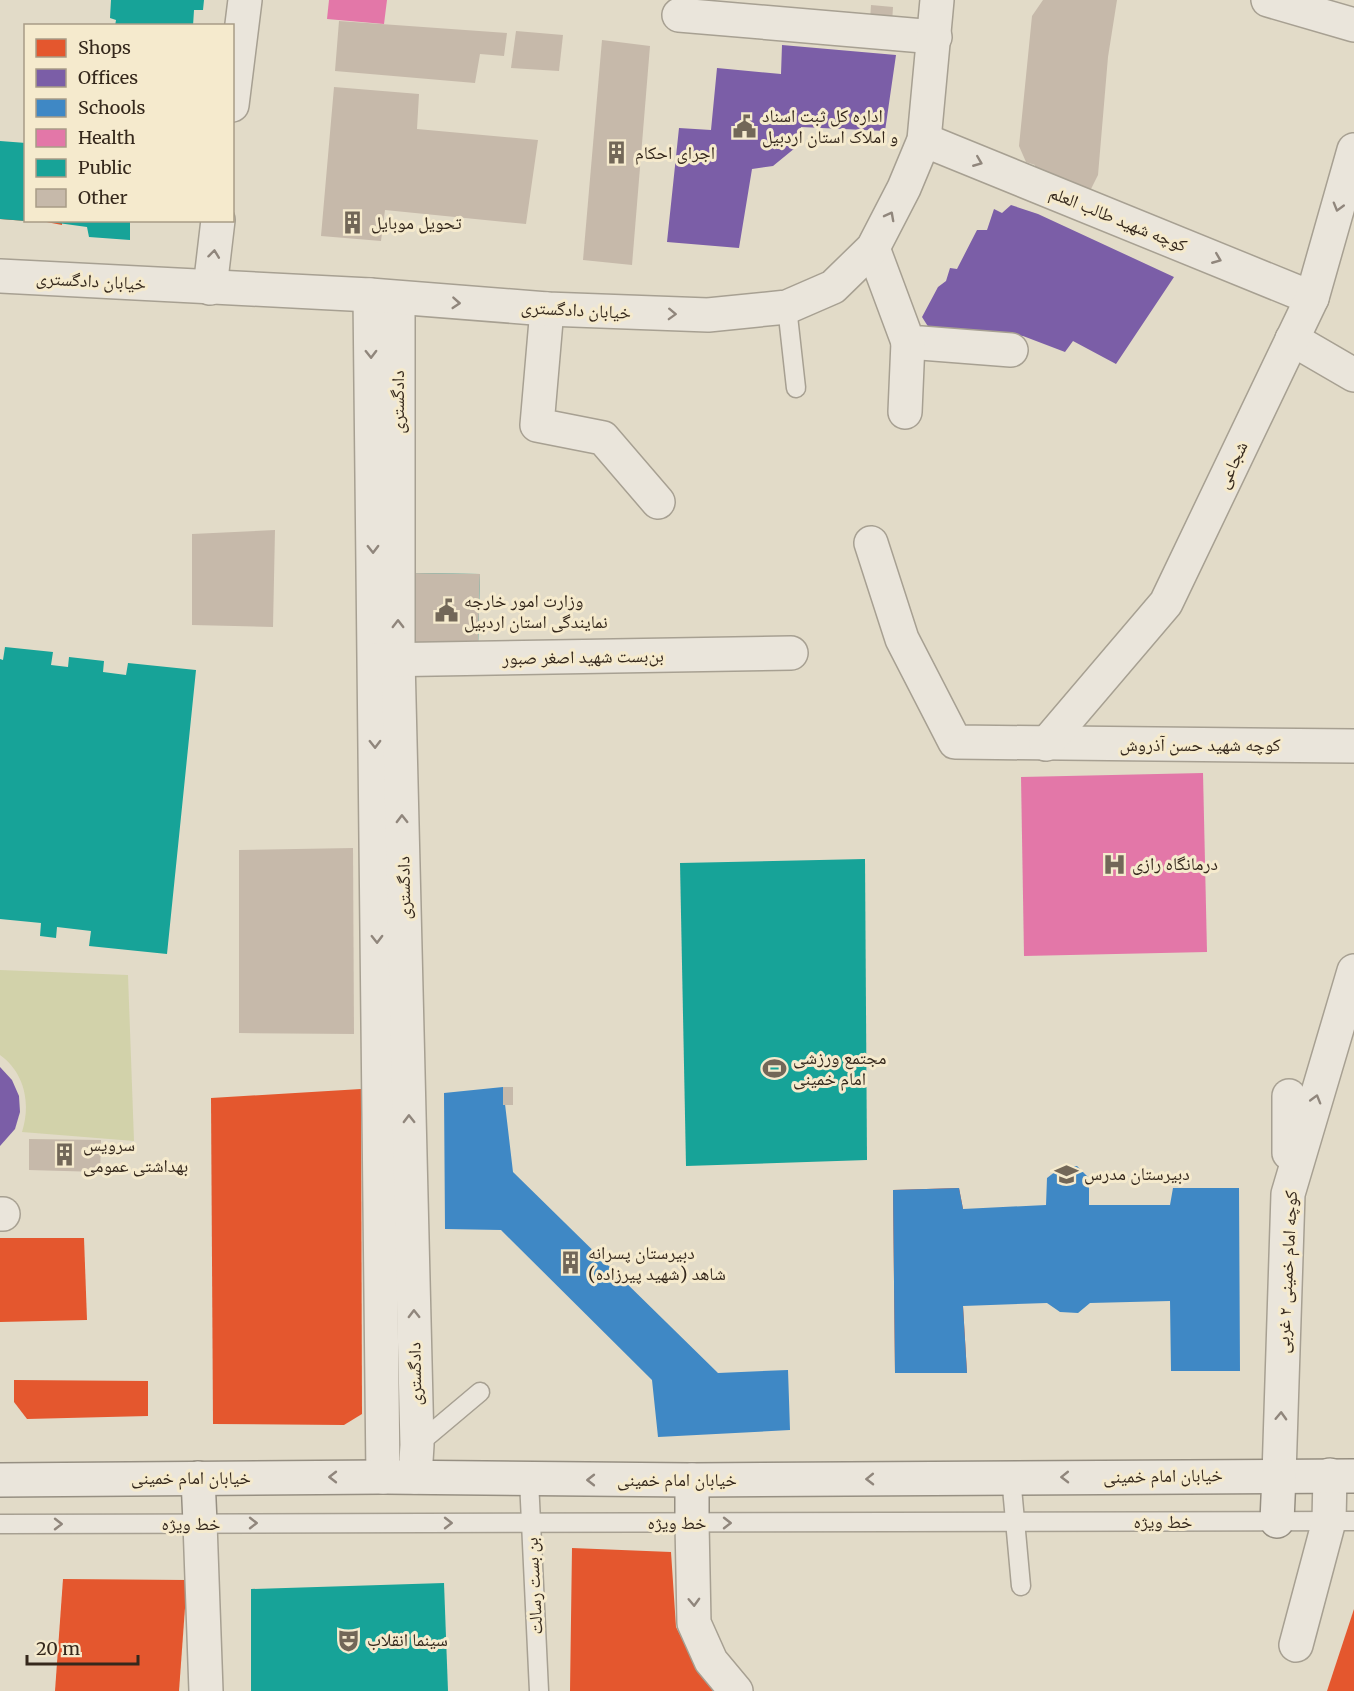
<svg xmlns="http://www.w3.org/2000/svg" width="1354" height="1691" viewBox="0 0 1354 1691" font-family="Merriweather,'Noto Naskh Arabic',serif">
	<rect width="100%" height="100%" fill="#e2dbc8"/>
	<!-- green -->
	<path fill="#d2d2aa" d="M 0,970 L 128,975 L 134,1141 L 22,1132 C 31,1104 25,1073 0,1055 Z"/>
	<!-- shops -->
	<g fill="#e4572e">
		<polygon points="0,175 26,177 26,221 0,219"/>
		<polygon points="36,220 62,220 62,225"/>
		<polygon points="361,1089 362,1414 344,1425 213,1424 211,1098"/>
		<polygon points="959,1188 963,1209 963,1306 967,1373 895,1373 893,1190"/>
		<polygon points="0,1238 84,1238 87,1320 0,1322"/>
		<polygon points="14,1380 148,1381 148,1416 27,1419 14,1402"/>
		<polygon points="572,1548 671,1552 676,1627 697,1668 720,1691 570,1691"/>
		<polygon points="63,1579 187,1580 179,1691 55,1691"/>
		<polygon points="1354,1609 1354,1691 1327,1691"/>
	</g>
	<!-- offices -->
	<g fill="#7b5ea7">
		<polygon points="782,45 896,55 885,131 801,127 795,148 773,166 752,169 739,248 667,242 679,128 711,130 717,68 781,74"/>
		<polygon points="1011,205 1038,214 1174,277 1116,364 1073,341 1065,352 1023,336 929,328 922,317 938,287 946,281 950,268 957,269 977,230 987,230 994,209 1002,213"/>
		<polygon points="0,1067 12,1080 19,1096 20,1112 15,1129 0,1146"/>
	</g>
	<!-- schools -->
	<g fill="#3f88c5">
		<polygon points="503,1087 513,1172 718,1373 788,1370 790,1430 658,1437 652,1380 501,1230 445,1229 444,1093"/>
		<polygon points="1077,1166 1089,1178 1089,1205 1170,1205 1173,1188 1239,1188 1240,1371 1171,1371 1170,1301 1090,1303 1078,1313 1060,1312 1047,1303 963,1306 967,1373 895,1373 893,1190 959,1188 963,1209 1046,1205 1047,1178 1060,1168"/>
	</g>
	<!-- health -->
	<g fill="#e377a8">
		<polygon points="329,0 387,0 384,24 327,19"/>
		<polygon points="1203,773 1207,952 1024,956 1021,777"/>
	</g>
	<!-- public -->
	<g fill="#17a398">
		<polygon points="111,0 204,0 203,10 194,10 193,26 115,26 116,20 110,18"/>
		<polygon points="0,141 26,143 26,221 0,219"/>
		<polygon points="36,220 130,220 130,240 89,237 87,227"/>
		<polygon points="413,573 480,574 478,647 414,647"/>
		<polygon points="5,647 53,652 51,665 68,667 69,657 104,661 103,672 126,675 128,663 196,670 167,954 89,946 91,931 57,927 56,938 40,936 41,923 0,919 0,659 3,660"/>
		<polygon points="865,859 867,1160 686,1166 680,863"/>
		<polygon points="444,1583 448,1691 251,1691 251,1589"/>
	</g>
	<!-- building -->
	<g fill="#c6b9aa">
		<polygon points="1043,0 1117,0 1108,57 1098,175 1086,199 1034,180 1035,165 1026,162 1019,146 1032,16"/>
		<polygon points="871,5 893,7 892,23 870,21"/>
		<polygon points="339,21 507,33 504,56 480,54 475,83 335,71"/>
		<polygon points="516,31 563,35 559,71 511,68"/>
		<polygon points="602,40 650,46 632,265 583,260"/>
		<polygon points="334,87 419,94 417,129 538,140 526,224 385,210 381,241 321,236"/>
		<polygon points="275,530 273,627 192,625 192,534"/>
		<polygon points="413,573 480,574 478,647 414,647"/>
		<polygon points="353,848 354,1034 239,1033 239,850"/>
		<rect x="503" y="1087" width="10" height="18"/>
		<polygon points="29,1139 101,1140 100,1172 29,1170"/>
	</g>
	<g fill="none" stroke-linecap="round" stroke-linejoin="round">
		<defs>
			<g id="service">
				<polyline points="787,307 796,388"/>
				<polyline points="417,1445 480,1392"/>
				<polyline points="1011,1477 1021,1586"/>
				<polyline points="529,1480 539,1691"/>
				<polyline points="0,1524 1354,1521"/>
			</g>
			<g id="minor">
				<polyline points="1268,0 1354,25"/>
				<polyline points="679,15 935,37"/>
				<polyline points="232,105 245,0"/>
				<polyline points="924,140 1312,298"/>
				<polyline points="873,248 908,342 1011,350"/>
				<polyline points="210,288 218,220"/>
				<polyline points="370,295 383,1477"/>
				<polyline points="398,299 398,659 417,1445 415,1477"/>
				<polyline points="547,309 537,425 603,438 658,502"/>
				<polyline points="1292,339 1354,375"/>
				<polyline points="905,412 908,342"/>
				<polyline points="871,543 902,639 955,742 1354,746"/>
				<polyline points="376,660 791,653"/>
				<polyline points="1046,744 1166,603 1312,298 1354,150"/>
				<polyline points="1289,1153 1289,1096"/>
				<polyline points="0,1214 3,1214"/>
				<polyline points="1279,1475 1288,1194 1354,971"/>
				<polyline points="200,1523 206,1691"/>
				<polyline points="692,1523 694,1623 711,1661 736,1691"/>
				<polyline points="1296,1645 1329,1521 1330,1475"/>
			</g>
			<polyline id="tertiary" points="0,276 370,295 547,309 708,315 787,307 833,287 873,248 904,188 924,140 937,0"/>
			<g id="secondary">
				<polyline points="198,1478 200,1523"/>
				<polyline points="0,1480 383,1477 692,1480 1354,1476"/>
				<polyline points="1277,1521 1279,1475"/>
				<polyline points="692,1523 692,1480"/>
			</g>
		</defs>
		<!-- service casing -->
		<use href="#service" stroke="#a7a092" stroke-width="21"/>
		<!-- minor casing -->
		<use href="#minor" stroke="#a7a092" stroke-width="36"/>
		<!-- tertiary casing -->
		<use href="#tertiary" stroke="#a7a092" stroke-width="36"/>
		<!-- secondary casing -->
		<use href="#secondary" stroke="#968f82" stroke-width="36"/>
		<!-- service -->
		<use href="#service" stroke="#eae5db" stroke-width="18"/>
		<!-- minor -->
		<use href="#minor" stroke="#eae5db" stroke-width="33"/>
		<!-- tertiary -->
		<use href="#tertiary" stroke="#eae5db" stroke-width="33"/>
		<!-- secondary -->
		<use href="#secondary" stroke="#eae5db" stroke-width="33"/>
	</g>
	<!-- one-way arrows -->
	<defs><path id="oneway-chevron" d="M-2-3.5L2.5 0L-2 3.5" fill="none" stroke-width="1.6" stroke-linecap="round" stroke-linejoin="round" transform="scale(1.5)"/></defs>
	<g stroke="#90867c">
		<use href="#oneway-chevron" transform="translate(978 162) rotate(22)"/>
		<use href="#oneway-chevron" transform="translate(1338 207) rotate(106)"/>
		<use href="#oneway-chevron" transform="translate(890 216) rotate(-62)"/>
		<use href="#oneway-chevron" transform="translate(214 254) rotate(-83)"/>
		<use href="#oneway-chevron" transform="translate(1217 259) rotate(22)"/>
		<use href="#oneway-chevron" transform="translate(456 303) rotate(4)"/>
		<use href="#oneway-chevron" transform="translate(672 314) rotate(2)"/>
		<use href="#oneway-chevron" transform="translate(371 354) rotate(89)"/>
		<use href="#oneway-chevron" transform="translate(373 549) rotate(89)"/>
		<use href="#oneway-chevron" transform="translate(398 624) rotate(-90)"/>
		<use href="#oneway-chevron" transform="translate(375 744) rotate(89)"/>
		<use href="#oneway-chevron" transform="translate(402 819) rotate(-91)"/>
		<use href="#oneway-chevron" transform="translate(377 939) rotate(89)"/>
		<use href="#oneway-chevron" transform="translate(1316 1099) rotate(-74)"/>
		<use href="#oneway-chevron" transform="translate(409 1119) rotate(-91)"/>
		<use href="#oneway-chevron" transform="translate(414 1314) rotate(-91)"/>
		<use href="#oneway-chevron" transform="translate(1281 1416) rotate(-88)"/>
		<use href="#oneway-chevron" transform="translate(333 1477) rotate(180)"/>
		<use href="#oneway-chevron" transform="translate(1065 1477) rotate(179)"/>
		<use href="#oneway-chevron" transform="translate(870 1479) rotate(179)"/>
		<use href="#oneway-chevron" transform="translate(591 1480) rotate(-180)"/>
		<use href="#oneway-chevron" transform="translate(253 1523)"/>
		<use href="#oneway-chevron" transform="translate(448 1523)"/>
		<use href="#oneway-chevron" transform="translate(727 1523)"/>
		<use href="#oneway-chevron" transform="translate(58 1524)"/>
		<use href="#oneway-chevron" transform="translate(694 1602) rotate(88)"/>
	</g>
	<!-- icons -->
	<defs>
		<symbol id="civic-bare" viewBox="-9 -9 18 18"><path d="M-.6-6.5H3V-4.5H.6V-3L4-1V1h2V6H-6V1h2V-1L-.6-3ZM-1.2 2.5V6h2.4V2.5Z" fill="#726758" stroke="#f5eacd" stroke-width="2.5" paint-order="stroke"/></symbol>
		<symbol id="building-bare" viewBox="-9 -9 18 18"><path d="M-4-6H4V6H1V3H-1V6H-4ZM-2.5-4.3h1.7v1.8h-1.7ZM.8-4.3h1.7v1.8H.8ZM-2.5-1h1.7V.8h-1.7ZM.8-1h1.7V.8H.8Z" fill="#726758" stroke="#f5eacd" stroke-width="2.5" paint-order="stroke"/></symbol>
		<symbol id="hospital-bare" viewBox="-9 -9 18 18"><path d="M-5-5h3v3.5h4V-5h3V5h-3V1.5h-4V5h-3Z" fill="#726758" stroke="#f5eacd" stroke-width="2.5" paint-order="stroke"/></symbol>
		<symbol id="stadium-bare" viewBox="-9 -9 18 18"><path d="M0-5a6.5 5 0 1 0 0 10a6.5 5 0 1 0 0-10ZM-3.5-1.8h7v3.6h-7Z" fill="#726758" stroke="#f5eacd" stroke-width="2.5" paint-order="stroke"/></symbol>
		<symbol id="school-bare" viewBox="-9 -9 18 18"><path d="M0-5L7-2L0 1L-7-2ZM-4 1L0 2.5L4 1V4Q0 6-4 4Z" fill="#726758" stroke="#f5eacd" stroke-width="2.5" paint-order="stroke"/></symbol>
		<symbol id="theatre-bare" viewBox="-9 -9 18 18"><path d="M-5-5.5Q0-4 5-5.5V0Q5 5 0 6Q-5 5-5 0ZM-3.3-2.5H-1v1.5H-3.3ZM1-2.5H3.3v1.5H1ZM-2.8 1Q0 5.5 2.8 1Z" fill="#726758" stroke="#f5eacd" stroke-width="2.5" paint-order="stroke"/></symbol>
	</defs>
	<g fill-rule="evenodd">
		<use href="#civic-bare" x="728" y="110" width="33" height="33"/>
		<use href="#building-bare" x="600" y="136" width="33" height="33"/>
		<use href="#building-bare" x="336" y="206" width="33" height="33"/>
		<use href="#civic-bare" x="430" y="594" width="33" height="33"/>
		<use href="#hospital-bare" x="1098" y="848" width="33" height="33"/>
		<use href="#stadium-bare" x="758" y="1052" width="33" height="33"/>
		<use href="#building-bare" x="48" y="1138" width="33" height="33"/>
		<use href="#school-bare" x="1050" y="1158" width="33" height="33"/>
		<use href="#building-bare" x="554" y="1246" width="33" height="33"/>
		<use href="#theatre-bare" x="332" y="1624" width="33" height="33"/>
	</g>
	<g text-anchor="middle" stroke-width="6" stroke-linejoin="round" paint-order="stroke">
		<!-- poi labels -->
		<g font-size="18" fill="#35281c" stroke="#f5eacd" text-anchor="start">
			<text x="762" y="122">اداره کل ثبت اسناد<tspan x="762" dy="21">و املاک استان اردبیل</tspan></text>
			<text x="635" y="159">اجرای احکام</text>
			<text x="371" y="229">تحویل موبایل</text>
			<text x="464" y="607">وزارت امور خارجه<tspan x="464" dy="21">نمایندگی استان اردبیل</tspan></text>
			<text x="1132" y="870">درمانگاه رازی</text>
			<text x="793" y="1064">مجتمع ورزشی<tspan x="793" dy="21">امام خمینی</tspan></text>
			<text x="83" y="1151">سرویس<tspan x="83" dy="21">بهداشتی عمومی</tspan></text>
			<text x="1084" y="1180">دبیرستان مدرس</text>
			<text x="588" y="1259">دبیرستان پسرانه<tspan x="588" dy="21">شاهد (شهید پیرزاده)</tspan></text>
			<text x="367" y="1646">سینما انقلاب</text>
		</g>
		<!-- street labels -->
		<g font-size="18" fill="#35281c" stroke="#f5eacd">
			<text transform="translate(1118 219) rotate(22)" y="6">کوچه شهید طالب العلم</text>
			<text transform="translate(91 281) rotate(3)" y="6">خیابان دادگستری</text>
			<text transform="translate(576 310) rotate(3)" y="6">خیابان دادگستری</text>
			<text transform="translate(398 402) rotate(-90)" y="6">دادگستری</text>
			<text transform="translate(1232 465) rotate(-65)" y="6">شجاعی</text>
			<text transform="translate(583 657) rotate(-1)" y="6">بن‌بست شهید اصغر صبور</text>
			<text x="1200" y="751">کوچه شهید حسن آذروش</text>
			<text transform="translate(404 888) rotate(-91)" y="6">دادگستری</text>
			<text transform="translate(1287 1272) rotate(-87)" y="6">کوچه امام خمینی ۲ غربی</text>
			<text transform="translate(415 1374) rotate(-91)" y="6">دادگستری</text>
			<text transform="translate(1163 1476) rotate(-1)" y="6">خیابان امام خمینی</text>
			<text x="191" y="1484">خیابان امام خمینی</text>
			<text x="677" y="1486">خیابان امام خمینی</text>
			<text x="1163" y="1528">خط ویژه</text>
			<text x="677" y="1529">خط ویژه</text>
			<text x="191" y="1530">خط ویژه</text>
			<text transform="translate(534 1586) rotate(-93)" y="6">بن بست رسالت</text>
		</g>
	</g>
	<!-- legend -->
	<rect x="24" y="24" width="210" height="198" fill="#f5eacd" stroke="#a89c86" stroke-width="1.5"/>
	<rect x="36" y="39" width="30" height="18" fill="#e4572e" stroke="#a89c86" stroke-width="1.5"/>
	<text x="78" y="54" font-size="18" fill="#35281c">Shops</text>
	<rect x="36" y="69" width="30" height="18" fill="#7b5ea7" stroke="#a89c86" stroke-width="1.5"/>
	<text x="78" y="84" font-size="18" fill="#35281c">Offices</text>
	<rect x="36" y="99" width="30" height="18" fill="#3f88c5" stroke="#a89c86" stroke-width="1.5"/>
	<text x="78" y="114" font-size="18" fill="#35281c">Schools</text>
	<rect x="36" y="129" width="30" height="18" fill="#e377a8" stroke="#a89c86" stroke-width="1.5"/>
	<text x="78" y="144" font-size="18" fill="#35281c">Health</text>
	<rect x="36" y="159" width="30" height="18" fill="#17a398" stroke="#a89c86" stroke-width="1.5"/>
	<text x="78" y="174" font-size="18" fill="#35281c">Public</text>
	<rect x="36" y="189" width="30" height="18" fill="#c6b9aa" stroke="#a89c86" stroke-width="1.5"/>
	<text x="78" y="204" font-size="18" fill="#35281c">Other</text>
	<!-- scale -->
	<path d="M27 1655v9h111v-9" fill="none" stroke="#35281c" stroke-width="3"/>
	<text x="36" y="1655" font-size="18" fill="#35281c" stroke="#f5eacd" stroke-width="4.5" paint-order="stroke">20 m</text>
</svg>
